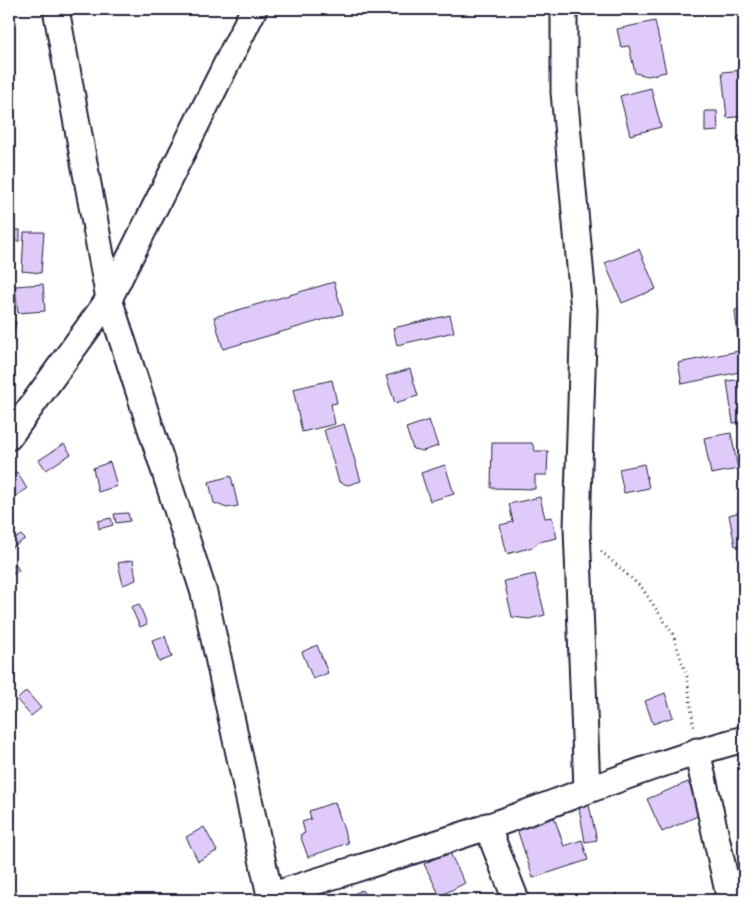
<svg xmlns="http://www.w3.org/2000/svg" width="753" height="909" viewBox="0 0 753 909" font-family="'Balsamiq Sans',sans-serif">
	<rect width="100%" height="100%" fill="#fff"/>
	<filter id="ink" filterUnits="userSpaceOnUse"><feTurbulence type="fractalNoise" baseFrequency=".02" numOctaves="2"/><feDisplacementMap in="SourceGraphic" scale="10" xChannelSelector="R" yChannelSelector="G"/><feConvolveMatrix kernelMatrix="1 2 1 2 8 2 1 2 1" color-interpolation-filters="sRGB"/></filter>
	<g filter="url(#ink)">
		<!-- building -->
		<g fill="#dfcafa" stroke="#22223b">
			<polygon points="655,21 666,72 648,76 635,73 629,46 621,47 617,29"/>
			<polygon points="744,70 744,116 727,118 722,72"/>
			<polygon points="651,88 661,127 630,135 620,96"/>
			<polygon points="705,111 717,111 718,131 705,132"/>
			<polygon points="738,136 744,136 744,169 743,146 738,144"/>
			<rect x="9" y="230" width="11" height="11"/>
			<polygon points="24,232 44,232 41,273 22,271"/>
			<polygon points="639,249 656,289 622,303 605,263"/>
			<polygon points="334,282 343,314 223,349 214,317"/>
			<polygon points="43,284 45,311 18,313 15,286"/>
			<polygon points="744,309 744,338 738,339 735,310"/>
			<polygon points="450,315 454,332 397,345 393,328"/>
			<polygon points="9,320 16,322 15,329 9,328"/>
			<polygon points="744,350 744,371 682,384 678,363"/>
			<polygon points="410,369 418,396 395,403 386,376"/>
			<polygon points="744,379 744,422 733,423 727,381"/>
			<polygon points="332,380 337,403 331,404 335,424 302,432 293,389"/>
			<polygon points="429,420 438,446 423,451 413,449 406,428"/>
			<polygon points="344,424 361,481 348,485 339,482 324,430"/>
			<polygon points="731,433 738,469 711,474 704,438"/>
			<polygon points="492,443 532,443 535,451 548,451 547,475 535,475 535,489 491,488"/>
			<polygon points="64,444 71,454 46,470 39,460"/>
			<polygon points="110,462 117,486 98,492 93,468"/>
			<polygon points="644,464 649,488 624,493 619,469"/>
			<polygon points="445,465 454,494 430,501 421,473"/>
			<polygon points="17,472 27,489 14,497 9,489 9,477"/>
			<polygon points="231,476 238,506 227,508 214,503 209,482"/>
			<polygon points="540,497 545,518 552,517 557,538 539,542 533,547 507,554 500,525 513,522 509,504"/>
			<polygon points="744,511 744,544 735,546 729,515"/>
			<polygon points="128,513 130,521 116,523 114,514"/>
			<polygon points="111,518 113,525 99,529 98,521"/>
			<polygon points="21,535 25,539 11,548 9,542"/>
			<polygon points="133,560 136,580 123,585 118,563"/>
			<polygon points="15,563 19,571 9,576 9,566"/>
			<polygon points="535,574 545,615 529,619 512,617 504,581"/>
			<polygon points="139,604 147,624 140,627 131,607"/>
			<polygon points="165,636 172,657 159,662 152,640"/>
			<polygon points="317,645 328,673 313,679 302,652"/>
			<polygon points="26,691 41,708 31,716 17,700"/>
			<polygon points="665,693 673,717 653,724 645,701"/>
			<polygon points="688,782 702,814 662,832 647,799"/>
			<polygon points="588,801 597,840 585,842 578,802"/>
			<polygon points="335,802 348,843 308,857 300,835 305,833 302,822 311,819 309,811"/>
			<polygon points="554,817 564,846 582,840 588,860 533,878 517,829"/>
			<polygon points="204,827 217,851 198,861 186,837"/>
			<polygon points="449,851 465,883 440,896 424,864"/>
			<polygon points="362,890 368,900 346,900 346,898"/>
			<polygon points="617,893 620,900 607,900 607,899"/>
		</g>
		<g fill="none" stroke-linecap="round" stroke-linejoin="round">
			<defs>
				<g id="minor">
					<polyline points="56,9 109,299 204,593 271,900"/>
					<polyline points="564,9 564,92 584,310 577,528 587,789"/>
					<polyline points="9,437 109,299 254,9"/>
					<polyline points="697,751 730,900"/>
					<polyline points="487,826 516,900"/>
					<path d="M 270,896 C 342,873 415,851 487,827 C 573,797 656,762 744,739"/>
				</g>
			</defs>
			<!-- minor casing -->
			<use href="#minor" stroke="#22223b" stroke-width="29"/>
			<!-- path -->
			<polyline stroke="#22223b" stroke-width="3" stroke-dasharray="1 4" stroke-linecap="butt" points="601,551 642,588 673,634 687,677 694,729"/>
			<!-- minor -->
			<use href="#minor" stroke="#fff" stroke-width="25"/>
		</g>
	</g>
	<!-- margin -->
	<rect width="753" height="909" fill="none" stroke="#fff" stroke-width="30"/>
	<rect x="15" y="15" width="723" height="879" fill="none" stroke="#22223b" stroke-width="2" filter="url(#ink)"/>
</svg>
